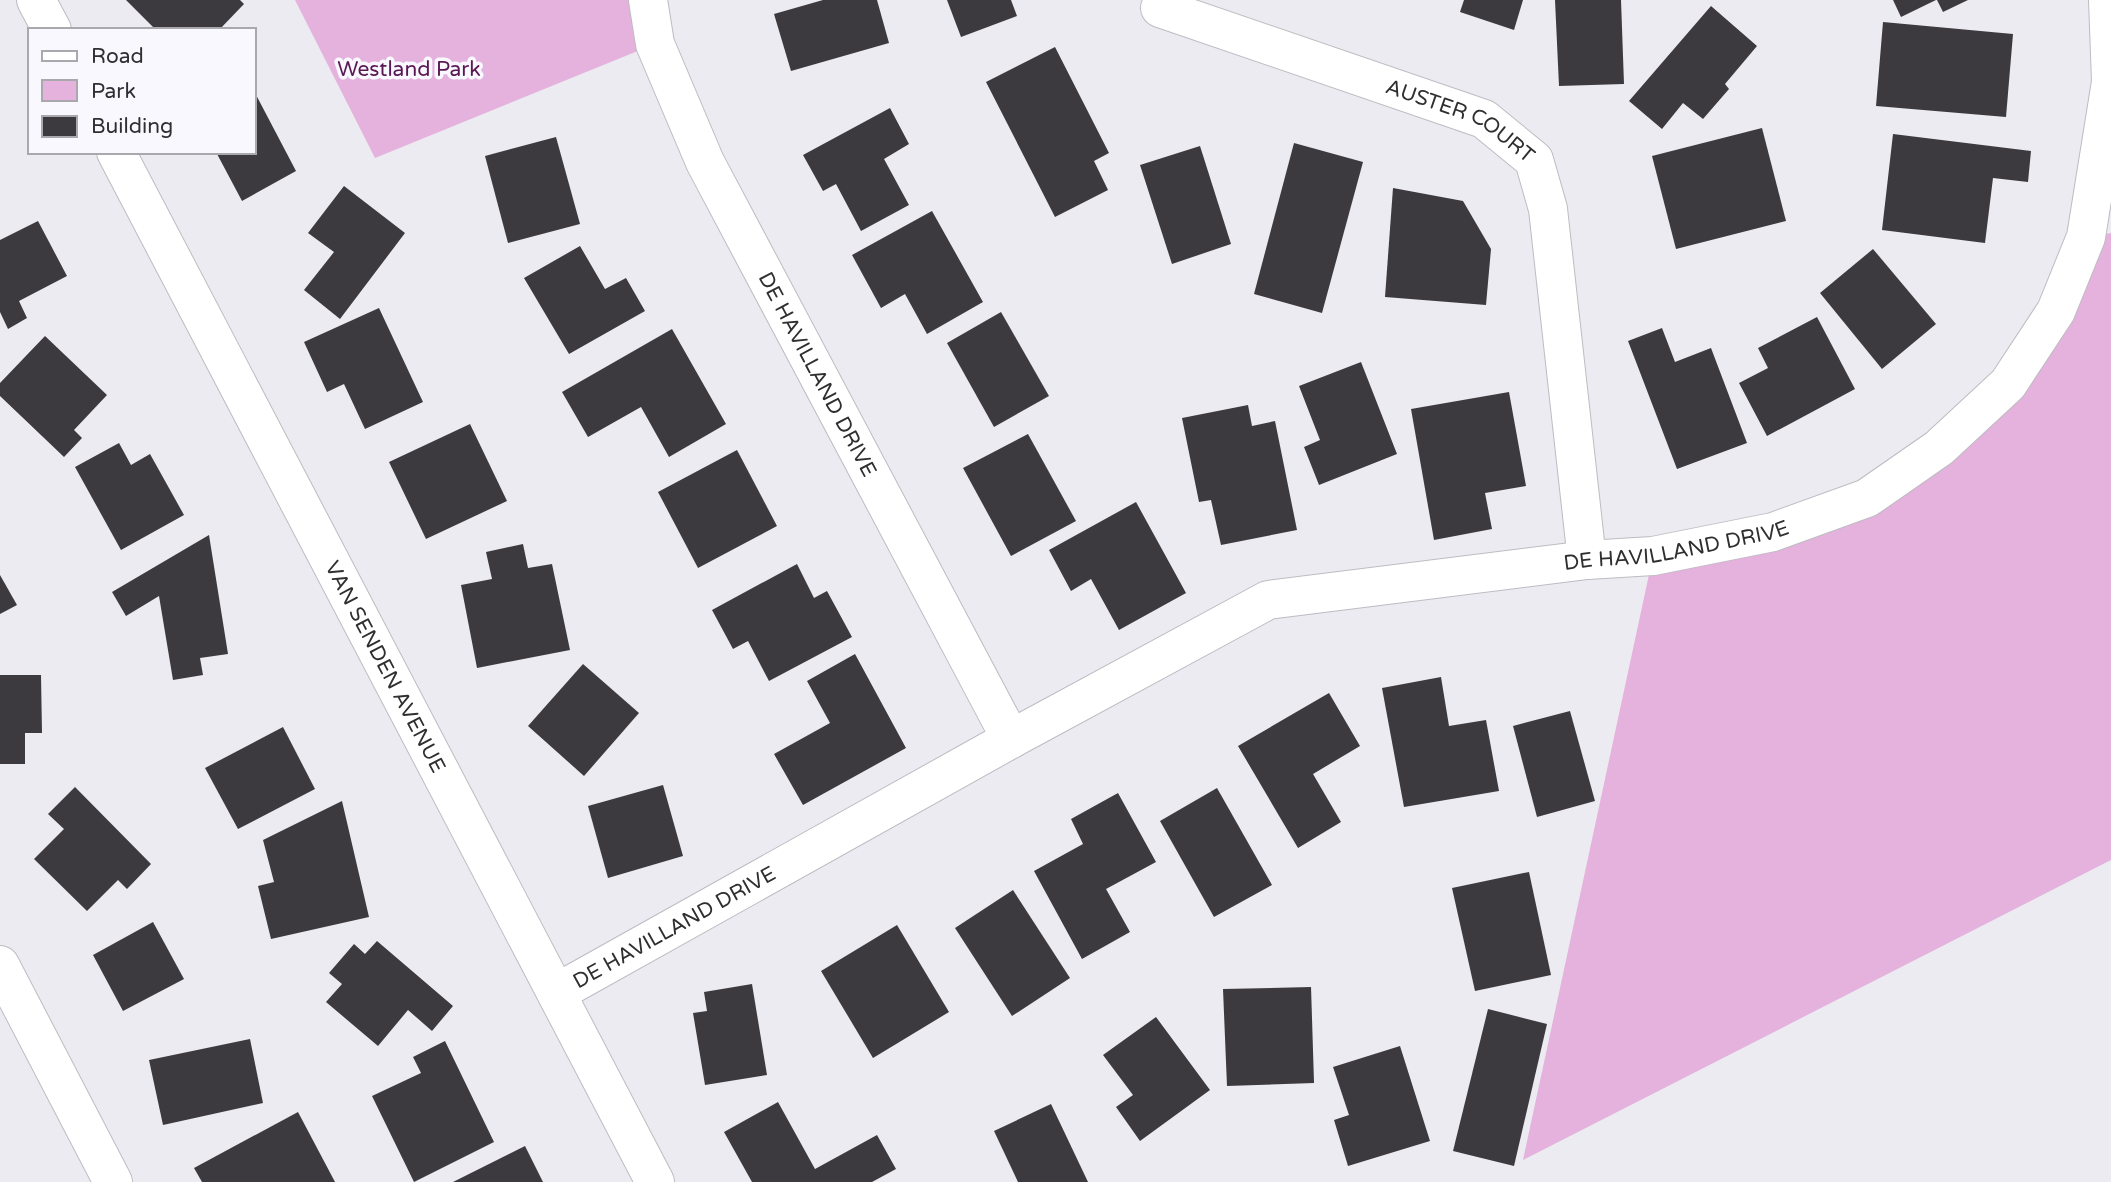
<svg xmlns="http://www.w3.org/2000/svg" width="2111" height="1182" viewBox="0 0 2111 1182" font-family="'Varela Round',sans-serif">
	<rect width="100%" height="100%" fill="#ecebf1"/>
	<!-- green -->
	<g fill="#e4b2dc">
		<polygon points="295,0 648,0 655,44 375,158"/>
		<polygon points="2111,233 2111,860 1523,1160 1653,556 1867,498 2008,384 2086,237"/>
	</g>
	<!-- building -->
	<g fill="#3d3a3f">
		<polygon points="126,0 240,0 244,4 219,30 156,30"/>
		<polygon points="823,0 877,0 889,43 791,71 774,14"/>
		<polygon points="947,0 1011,0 1017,16 961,37"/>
		<polygon points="1464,0 1523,0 1514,30 1460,12"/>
		<polygon points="1555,0 1621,0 1624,84 1559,86"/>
		<polygon points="1893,0 1936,0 1901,17"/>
		<polygon points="1937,0 1968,0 1943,12"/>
		<polygon points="1711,6 1757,46 1725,84 1729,89 1703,119 1683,103 1662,129 1629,101"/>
		<polygon points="1883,22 2013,34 2006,117 1876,106"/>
		<polygon points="1055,47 1109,153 1094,161 1108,190 1055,217 986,82"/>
		<polygon points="254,91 296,171 242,201 216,152 254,152"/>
		<polygon points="890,108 909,144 884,159 909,205 861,231 836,184 823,191 803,155"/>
		<polygon points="1762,128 1786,221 1676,249 1652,156"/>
		<polygon points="1893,134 2031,151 2028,182 1993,178 1985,243 1882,230"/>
		<polygon points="556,137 580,224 508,243 485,156"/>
		<polygon points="1294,143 1363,162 1322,313 1254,294"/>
		<polygon points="1200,146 1231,244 1172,264 1140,165"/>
		<polygon points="344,186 405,233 340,319 304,290 334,252 308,233"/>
		<polygon points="1393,188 1463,201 1491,249 1486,305 1385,297"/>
		<polygon points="932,211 983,302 927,334 905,294 881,308 852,255"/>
		<polygon points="38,221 67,276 19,301 27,318 8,329 0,312 0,240"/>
		<polygon points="580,246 605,289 626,278 645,311 569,354 524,278"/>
		<polygon points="1873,249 1936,324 1882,369 1820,293"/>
		<polygon points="379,308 423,402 365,429 344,384 327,392 304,342"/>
		<polygon points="1001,312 1049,396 994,427 947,343"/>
		<polygon points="1817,317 1855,389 1767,436 1739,383 1768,368 1758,348"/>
		<polygon points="1662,328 1675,362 1711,348 1747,443 1677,469 1628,341"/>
		<polygon points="672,329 726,424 669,457 641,407 588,437 562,392"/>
		<polygon points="45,336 107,395 74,430 82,438 64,457 0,396 0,383"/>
		<polygon points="1361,362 1397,454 1319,485 1304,447 1320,440 1299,386"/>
		<polygon points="1509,392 1526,486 1485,493 1492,529 1434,540 1411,409"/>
		<polygon points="1248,405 1252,426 1275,421 1297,530 1221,545 1211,500 1199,502 1182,418"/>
		<polygon points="470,424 507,501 426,539 389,462"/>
		<polygon points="1028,434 1076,521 1011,556 963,468"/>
		<polygon points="119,443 131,465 150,454 184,515 121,550 75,467"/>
		<polygon points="737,450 777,526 698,568 658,492"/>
		<polygon points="1136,502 1186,593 1119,630 1091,579 1071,591 1049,550"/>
		<polygon points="209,535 228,654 200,658 203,675 173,680 159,596 126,616 112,592"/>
		<polygon points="523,544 528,568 552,564 570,650 477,668 461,585 492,579 486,552"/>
		<polygon points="797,564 814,598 827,591 852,637 769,681 748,641 733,649 712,610"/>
		<polygon points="0,575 17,605 0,614"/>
		<polygon points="855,654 906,748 803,805 774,754 830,723 807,681"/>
		<polygon points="583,664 639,713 584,776 528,726"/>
		<polygon points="0,675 41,675 42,733 25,733 25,764 0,764"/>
		<polygon points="1441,677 1449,726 1486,720 1499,791 1404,807 1382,688"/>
		<polygon points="1329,693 1360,746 1313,774 1341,822 1298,848 1238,746"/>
		<polygon points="1570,711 1595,801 1537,817 1513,726"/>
		<polygon points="283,727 315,789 238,829 205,768"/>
		<polygon points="663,785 683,856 608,878 588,806"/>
		<polygon points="75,787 151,864 127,889 118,880 87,911 34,859 64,829 48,814"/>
		<polygon points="1217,788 1272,885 1214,917 1160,821"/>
		<polygon points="1118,793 1156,862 1106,889 1130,932 1082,959 1034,871 1083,844 1071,819"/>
		<polygon points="342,801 369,917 271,939 258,886 274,882 263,840"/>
		<polygon points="1529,872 1551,975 1475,991 1452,888"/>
		<polygon points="1013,890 1070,978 1012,1016 955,928"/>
		<polygon points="153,922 184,979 123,1011 93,955"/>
		<polygon points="897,925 949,1012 873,1058 821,971"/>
		<polygon points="377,941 453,1006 432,1031 408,1010 378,1046 326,1002 342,984 329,973 354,944 365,954"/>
		<polygon points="752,984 767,1075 705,1085 693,1013 707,1011 704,992"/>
		<polygon points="1311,987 1314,1083 1227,1086 1223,989"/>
		<polygon points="1488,1009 1547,1024 1514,1166 1453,1151"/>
		<polygon points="1156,1017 1210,1090 1140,1141 1116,1107 1133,1095 1103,1055"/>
		<polygon points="250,1039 263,1103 163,1125 149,1060"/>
		<polygon points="445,1041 494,1142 414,1182 372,1096 421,1073 413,1057"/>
		<polygon points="1400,1046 1430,1141 1348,1166 1334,1120 1349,1115 1333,1067"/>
		<polygon points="778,1102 815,1169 877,1135 896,1169 872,1182 752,1182 724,1132"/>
		<polygon points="1051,1104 1088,1182 1018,1182 994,1131"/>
		<polygon points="298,1112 335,1182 202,1182 194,1168"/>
		<polygon points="525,1146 543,1182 453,1182"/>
	</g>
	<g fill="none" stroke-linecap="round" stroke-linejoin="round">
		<defs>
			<g id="minor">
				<polyline points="36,0 52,30"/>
				<path id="s1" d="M 648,0 L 655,44 L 705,162 L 1011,739"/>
				<polyline points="2108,0 2111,81"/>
				<path id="s2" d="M 1160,8 L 1484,119 L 1534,160 L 1548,209 L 1587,560"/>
				<path id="s3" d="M 116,152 L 655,1182"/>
				<polyline points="0,965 113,1182"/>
				<path id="s4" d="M 558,992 L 1011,739 L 1268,600 L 1587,560 L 1653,556 L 1773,532 L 1867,498 L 1939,448 L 2008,384 L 2056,311 L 2086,237 L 2111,82"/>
			</g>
		</defs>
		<!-- minor casing -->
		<use href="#minor" stroke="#bdbcc2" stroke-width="40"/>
		<!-- minor -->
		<use href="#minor" stroke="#fff" stroke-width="38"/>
	</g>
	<g text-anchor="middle" stroke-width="7" stroke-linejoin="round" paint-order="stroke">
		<!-- park labels -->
		<g font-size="21" fill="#591753" stroke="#f9f8ff">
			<text x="409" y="76">Westland Park</text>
		</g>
		<!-- street labels -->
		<g font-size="21" fill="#2f2f31" stroke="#f9f8ff">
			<text dy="7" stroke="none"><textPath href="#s2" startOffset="322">AUSTER COURT</textPath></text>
			<text dy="7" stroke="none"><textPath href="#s1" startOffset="413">DE HAVILLAND DRIVE</textPath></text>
			<text dy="7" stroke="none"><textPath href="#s4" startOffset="1223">DE HAVILLAND DRIVE</textPath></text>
			<text dy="7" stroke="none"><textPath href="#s3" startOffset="581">VAN SENDEN AVENUE</textPath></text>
			<text dy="7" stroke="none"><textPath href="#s4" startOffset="133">DE HAVILLAND DRIVE</textPath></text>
		</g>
	</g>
	<!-- legend -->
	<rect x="28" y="28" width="228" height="126" fill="#f9f8ff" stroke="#a8a8ad" stroke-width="2"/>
	<rect x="42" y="51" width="35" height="10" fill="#ffffff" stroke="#a8a8ad" stroke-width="2"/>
	<text x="91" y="63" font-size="21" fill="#2f2f31">Road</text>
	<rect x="42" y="80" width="35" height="21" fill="#e4b2dc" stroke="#a8a8ad" stroke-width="2"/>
	<text x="91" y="98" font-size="21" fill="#2f2f31">Park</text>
	<rect x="42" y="116" width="35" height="21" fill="#3d3a3f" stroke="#a8a8ad" stroke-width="2"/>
	<text x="91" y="133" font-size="21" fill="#2f2f31">Building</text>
</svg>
